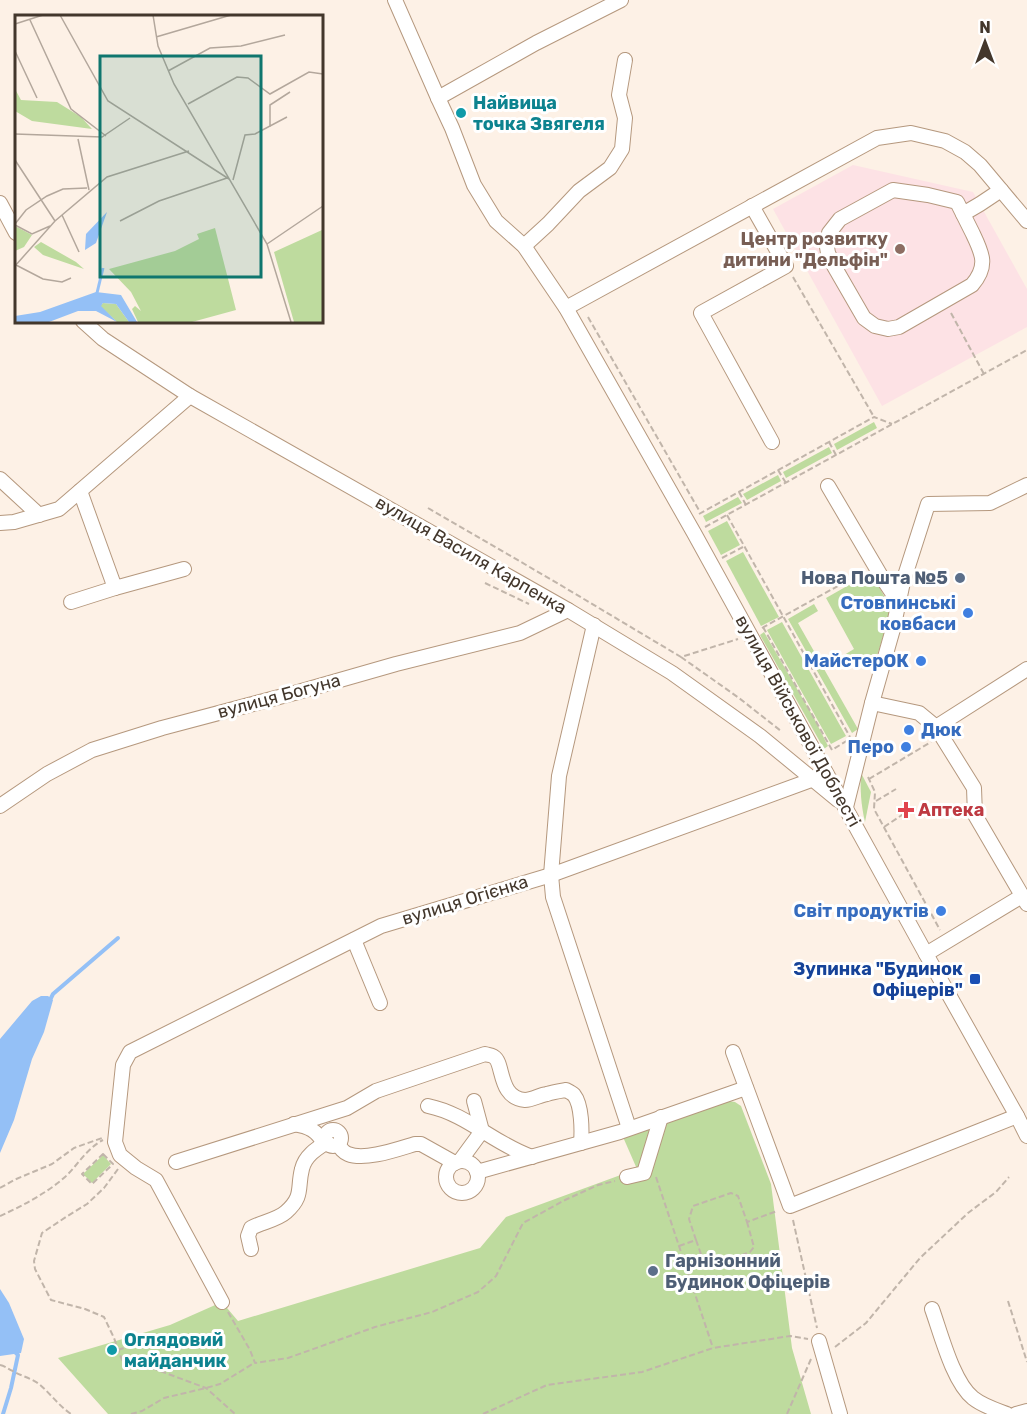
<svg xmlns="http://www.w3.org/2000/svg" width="1027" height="1414" viewBox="0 0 1027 1414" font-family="Rubik,sans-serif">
	<rect width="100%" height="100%" fill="#fdf1e6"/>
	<!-- education -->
	<polygon fill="#fde2e5" points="853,165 973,192 1027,289 1027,327 882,406 773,209"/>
	<!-- green -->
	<g fill="#bedb9e">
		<polygon points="874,422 877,428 837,450 834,444"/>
		<polygon points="829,447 832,453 786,478 783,472"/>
		<polygon points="778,475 781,481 747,500 743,494"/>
		<polygon points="738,497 742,503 706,522 703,516"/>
		<polygon points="727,521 740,545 721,555 708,531"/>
		<polygon points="743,552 779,617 761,626 726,561"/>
		<path d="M 870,573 C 877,584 888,598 889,612 C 889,618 879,651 876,658 C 868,671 851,665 844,655 L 854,649 L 826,598 Z"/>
		<polygon points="814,604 818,611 798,623 858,729 852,733 788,619"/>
		<polygon points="782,622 846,736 831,744 767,630"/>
		<polygon points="764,632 814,718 828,746 824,749 760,635"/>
		<path d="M 861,773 L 871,792 L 865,822 C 861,805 860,790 861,773 Z"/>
		<polygon points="728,1101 735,1102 741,1106 771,1184 792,1348 811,1414 108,1414 58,1358 170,1325 222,1302 238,1321 480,1248 506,1217 637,1169 623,1137"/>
		<polygon points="103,1155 111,1164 92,1183 83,1174"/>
	</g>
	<!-- water -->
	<g fill="#94c0f6">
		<polygon points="41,996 48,996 53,1000 44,1032 32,1059 14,1120 0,1153 0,1039 32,1001"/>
		<polygon points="0,1289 9,1303 24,1339 21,1353 0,1356"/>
	</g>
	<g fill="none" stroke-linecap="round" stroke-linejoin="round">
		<!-- stream -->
		<g stroke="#94c0f6" stroke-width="4">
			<polyline points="49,1002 53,994 118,938"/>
			<polyline points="3,1414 11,1388 18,1355 14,1351"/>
		</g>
		<defs>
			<g id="minor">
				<polyline points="395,0 438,98 452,128 474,185 496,221 524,246 566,308 694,533 926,954 1017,1116 1027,1136"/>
				<polyline points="438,98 536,43 621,0"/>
				<path d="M 893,190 L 928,195 L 957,202 C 962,212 967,222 972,232 C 982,253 989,265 972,285 L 899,327 L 888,329 L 875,326 L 864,318 L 834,266 L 828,253 L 827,247 L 829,233 L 840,219 Z"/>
				<polyline points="0,203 16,233"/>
				<polyline points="752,206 786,266 701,313 772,442"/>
				<polyline points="963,214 980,204 1001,190"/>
				<polyline points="524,246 548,224 579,191 610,168 622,149 625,118 619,95 625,60"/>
				<polyline points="566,308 877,138 911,133 945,141 965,152 980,165 1027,221"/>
				<polyline points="83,321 103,339 190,396 568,610 672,673 760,736 838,800"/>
				<polyline points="0,479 39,515"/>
				<polyline points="828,486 881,576 899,603"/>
				<polyline points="80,491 115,588 184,569"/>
				<polyline points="0,523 14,522 59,509 190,396"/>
				<polyline points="71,602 115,588"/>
				<polyline points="594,625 559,776 551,875 553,897 629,1128"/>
				<polyline points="872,703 919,713 936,727 974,788 975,815 1027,904"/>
				<polyline points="936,727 1027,669"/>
				<polyline points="0,806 47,774 92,750 162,728 298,692 396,664 520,633 568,610"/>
				<polyline points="846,807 872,703 893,629 903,582 928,504 990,503 1027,485"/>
				<polyline points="354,940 380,1003"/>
				<polyline points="926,954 1022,896"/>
				<polyline points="733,1052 790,1206 1017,1116"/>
				<path d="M 428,1106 C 467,1114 494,1144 532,1157"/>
				<path d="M 294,1124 C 309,1127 317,1130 324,1144"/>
				<circle cx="333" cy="1138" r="8"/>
				<path d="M 338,1144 C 341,1149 343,1152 348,1154 C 365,1161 398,1149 415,1144 L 421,1144 L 455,1163"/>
				<polyline points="460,1161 482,1131 474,1101"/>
				<circle cx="462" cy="1177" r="16"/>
				<path d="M 176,1162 L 347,1108 L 376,1091 L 485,1054 C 488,1055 493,1055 494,1057 C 504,1063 498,1098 525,1100 C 532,1100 540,1095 547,1094 C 553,1092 560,1091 566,1090 C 568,1091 572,1093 574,1095 C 582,1105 582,1131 581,1143"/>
				<polyline points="477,1172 620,1132 746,1088"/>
				<polyline points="627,1177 644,1173 661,1117"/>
				<path d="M 251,1249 L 248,1236 L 251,1228 C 262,1222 277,1220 286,1212 C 304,1196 297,1188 302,1169 C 305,1156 316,1149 327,1142"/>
				<polyline points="222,1302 156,1180 136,1168 120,1155 115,1142 123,1065 130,1052 381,926 551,875 814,779"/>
				<path d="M 932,1309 C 941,1334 953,1382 973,1398 C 983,1406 996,1410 1007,1414"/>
				<polyline points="819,1341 840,1414"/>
				<polyline points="1016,1414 1027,1411"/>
			</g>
		</defs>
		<!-- minor casing -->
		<use href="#minor" stroke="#b5987e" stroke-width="16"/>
		<!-- path -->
		<g stroke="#c1b5aa" stroke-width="2" stroke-dasharray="6 3" stroke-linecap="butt">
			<polyline points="793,277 874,417"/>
			<polyline points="951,313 984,374"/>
			<polyline points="588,317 700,512"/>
			<polyline points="829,442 836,455"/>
			<polyline points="778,470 786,483"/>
			<polyline points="739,492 746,505"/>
			<polyline points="428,508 552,580 681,657 738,639"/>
			<polyline points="699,514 874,417 892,424"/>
			<polyline points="727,515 850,737"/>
			<polyline points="705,527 1027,350"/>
			<polyline points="722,558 743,547"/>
			<polyline points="485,583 529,604"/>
			<polyline points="763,627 832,750 848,740"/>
			<polyline points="762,628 865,571"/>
			<polyline points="681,657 739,698 781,731"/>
			<polyline points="868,777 875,792 874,809 940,930"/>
			<polyline points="869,779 931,742"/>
			<polyline points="876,801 896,789"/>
			<polyline points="884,827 905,813"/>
			<polygon points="103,1154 113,1164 92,1184 82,1174"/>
			<polyline points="118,1169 104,1188 87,1204 66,1217 42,1233 34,1261 35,1269 51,1300 85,1309 104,1317 114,1338 122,1360 144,1365 206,1388 235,1414"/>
			<polyline points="656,1177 713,1348"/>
			<polyline points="0,1188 14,1180 52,1164 74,1148 102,1138"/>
			<path d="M 0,1216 C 22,1206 47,1193 65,1177 C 78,1165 86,1149 103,1140"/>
			<polyline points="793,1220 817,1328"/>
			<polyline points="696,1240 703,1260 713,1266 750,1252 754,1247 747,1222"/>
			<polyline points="679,1246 696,1240 689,1219 693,1206 731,1193 738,1196 747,1222 777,1211"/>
			<polyline points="1008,1301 1027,1362"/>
			<polyline points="228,1312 250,1350 255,1363 288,1358 375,1327 432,1312 478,1292 496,1276 523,1223 565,1200 598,1185 615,1181"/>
			<polyline points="835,1347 866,1323 920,1258 968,1213 996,1192 1009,1177"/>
			<polyline points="118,1350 132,1345"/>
			<path d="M 0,1365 C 5,1366 8,1369 13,1371 C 21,1376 31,1378 39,1384 C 50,1393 58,1405 71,1414"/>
			<polyline points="131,1414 142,1411 164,1398 206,1388 220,1384 254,1363"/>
			<polyline points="483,1414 547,1385 642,1372 713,1348 790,1336 808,1339"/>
			<polyline points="787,1414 811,1359"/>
		</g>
		<!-- minor -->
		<use href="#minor" stroke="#fff" stroke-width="14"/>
	</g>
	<!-- markers -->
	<g fill="#0f9aa8" stroke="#fff" stroke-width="2">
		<circle cx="461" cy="113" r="6"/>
		<circle cx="112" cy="1350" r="6"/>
	</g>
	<circle fill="#8d6e63" stroke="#fff" stroke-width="2" cx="900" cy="249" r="6"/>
	<g fill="#5c6f8a" stroke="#fff" stroke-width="2">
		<circle cx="960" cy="578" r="6"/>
		<circle cx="653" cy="1271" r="6"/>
	</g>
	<g fill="#3f7fe0" stroke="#fff" stroke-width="2">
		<circle cx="968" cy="613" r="6"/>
		<circle cx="921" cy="661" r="6"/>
		<circle cx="909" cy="730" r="6"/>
		<circle cx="906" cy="747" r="6"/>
		<circle cx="941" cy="911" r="6"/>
	</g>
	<path fill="#e0444e" stroke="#fff" stroke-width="2" d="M903 801h6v6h6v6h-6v6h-6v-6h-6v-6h6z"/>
	<rect fill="#1a4fb4" stroke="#fff" stroke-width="2" x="969" y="973" width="12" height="12" rx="3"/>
	<g text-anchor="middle" stroke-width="6" stroke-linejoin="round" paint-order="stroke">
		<!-- culture labels -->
		<g font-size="18" font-weight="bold" fill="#0d838f" stroke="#fff" text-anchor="start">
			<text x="473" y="109">Найвища<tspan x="473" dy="21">точка Звягеля</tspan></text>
			<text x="124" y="1346">Оглядовий<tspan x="124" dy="21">майданчик</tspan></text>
		</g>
		<!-- education labels -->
		<g font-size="18" font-weight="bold" fill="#785e54" stroke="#fff" text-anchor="end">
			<text x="888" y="245">Центр розвитку<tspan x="888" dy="21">дитини "Дельфін"</tspan></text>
		</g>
		<!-- street labels -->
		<g font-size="18" fill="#43372c" stroke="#fff">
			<text transform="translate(471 555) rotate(30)" y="6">вулиця Василя Карпенка</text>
			<text transform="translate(279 696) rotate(-15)" y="6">вулиця Богуна</text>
			<text transform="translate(798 721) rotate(61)" y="6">вулиця Військової Доблесті</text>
			<text transform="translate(465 900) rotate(-17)" y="6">вулиця Огієнка</text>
		</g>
		<!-- service labels -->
		<g font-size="18" font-weight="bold" fill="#4e5e75" stroke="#fff" text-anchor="end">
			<text x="948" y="584">Нова Пошта №5</text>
			<text x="665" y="1267" text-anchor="start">Гарнізонний<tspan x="665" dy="21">Будинок Офіцерів</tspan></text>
		</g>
		<!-- shop labels -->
		<g font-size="18" font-weight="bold" fill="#366cbe" stroke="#fff" text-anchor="end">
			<text x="956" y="609">Стовпинські<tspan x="956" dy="21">ковбаси</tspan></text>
			<text x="909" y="667">МайстерОК</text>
			<text x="921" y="736" text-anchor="start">Дюк</text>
			<text x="894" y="753">Перо</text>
			<text x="929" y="917">Світ продуктів</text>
		</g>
		<!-- health labels -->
		<g font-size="18" font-weight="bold" fill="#be3a42" stroke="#fff" text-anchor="start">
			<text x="918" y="816">Аптека</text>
		</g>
		<!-- transit labels -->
		<g font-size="18" font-weight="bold" fill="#164399" stroke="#fff" text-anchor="end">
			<text x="963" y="975">Зупинка "Будинок<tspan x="963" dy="21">Офіцерів"</tspan></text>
		</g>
	</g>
	<!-- overview -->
	<g transform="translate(15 15)">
		<rect width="308" height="308" fill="#fdf1e6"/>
		<path d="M 0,74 L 6,85 L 42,87 L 66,102 L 77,114 L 17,106 L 0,96 ZM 0,211 L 17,220 L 9,232 L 0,236 ZM 200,213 L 221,295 L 177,307 L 123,307 L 117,294 L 120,291 L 126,296 L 116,277 L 94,254 L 160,236 L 184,224 L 182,219 ZM 307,215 L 307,307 L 279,307 L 259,237 ZM 26,227 L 61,247 L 69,254 L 28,240 L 19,232 ZM 88,288 L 101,289 L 114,307 L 102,307 L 85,291 Z" fill="#bedb9e"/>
		<path d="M 92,197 L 81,228 L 70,235 L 71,219 ZM 81,277 L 106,280 L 122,307 L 114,307 L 101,289 L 88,288 L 86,291 L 102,307 L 81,296 L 63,296 L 34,307 L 0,307 L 0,301 L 25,297 Z" fill="#94c0f6"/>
		<path fill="none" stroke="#94c0f6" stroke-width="3" d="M 82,278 L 88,253"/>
		<path fill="none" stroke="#b3a79c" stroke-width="1.5" d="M 45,0 L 93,86 L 214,164M 138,0 L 143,31 L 159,69 L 252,229 L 276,307M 15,5 L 56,94 L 91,121M 0,9 L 28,0M 141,22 L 216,0M 0,36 L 22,83M 153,56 L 195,33 L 226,31 L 270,20M 173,89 L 222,62 L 233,63 L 255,79 L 294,57 L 308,59M 255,112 L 255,90 L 275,77M 0,119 L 87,122 L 115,103M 63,124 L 74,175M 0,145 L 40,206M 218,165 L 230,120 L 240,119 L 272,102M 47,200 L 64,237M 105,206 L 144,186 L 212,163M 0,209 L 11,195 L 32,181 L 48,174 L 72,173M 0,210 L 17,219 L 35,211M 252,229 L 308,191M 1,250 L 28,264 L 47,267 L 56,263M 0,251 L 40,206 L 92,162 L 174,136"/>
		<path fill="#0f766e" fill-opacity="0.15" stroke="#0f766e" stroke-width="3" d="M 85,41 L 246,41 L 246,262 L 85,262 Z"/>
		<rect width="308" height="308" fill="none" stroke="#43372c" stroke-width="3"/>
	</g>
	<!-- north arrow -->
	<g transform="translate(985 42)" stroke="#ffffff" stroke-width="4.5" paint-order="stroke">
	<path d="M0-4.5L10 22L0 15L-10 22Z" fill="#43372c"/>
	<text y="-9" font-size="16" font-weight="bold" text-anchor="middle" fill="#43372c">N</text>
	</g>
</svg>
